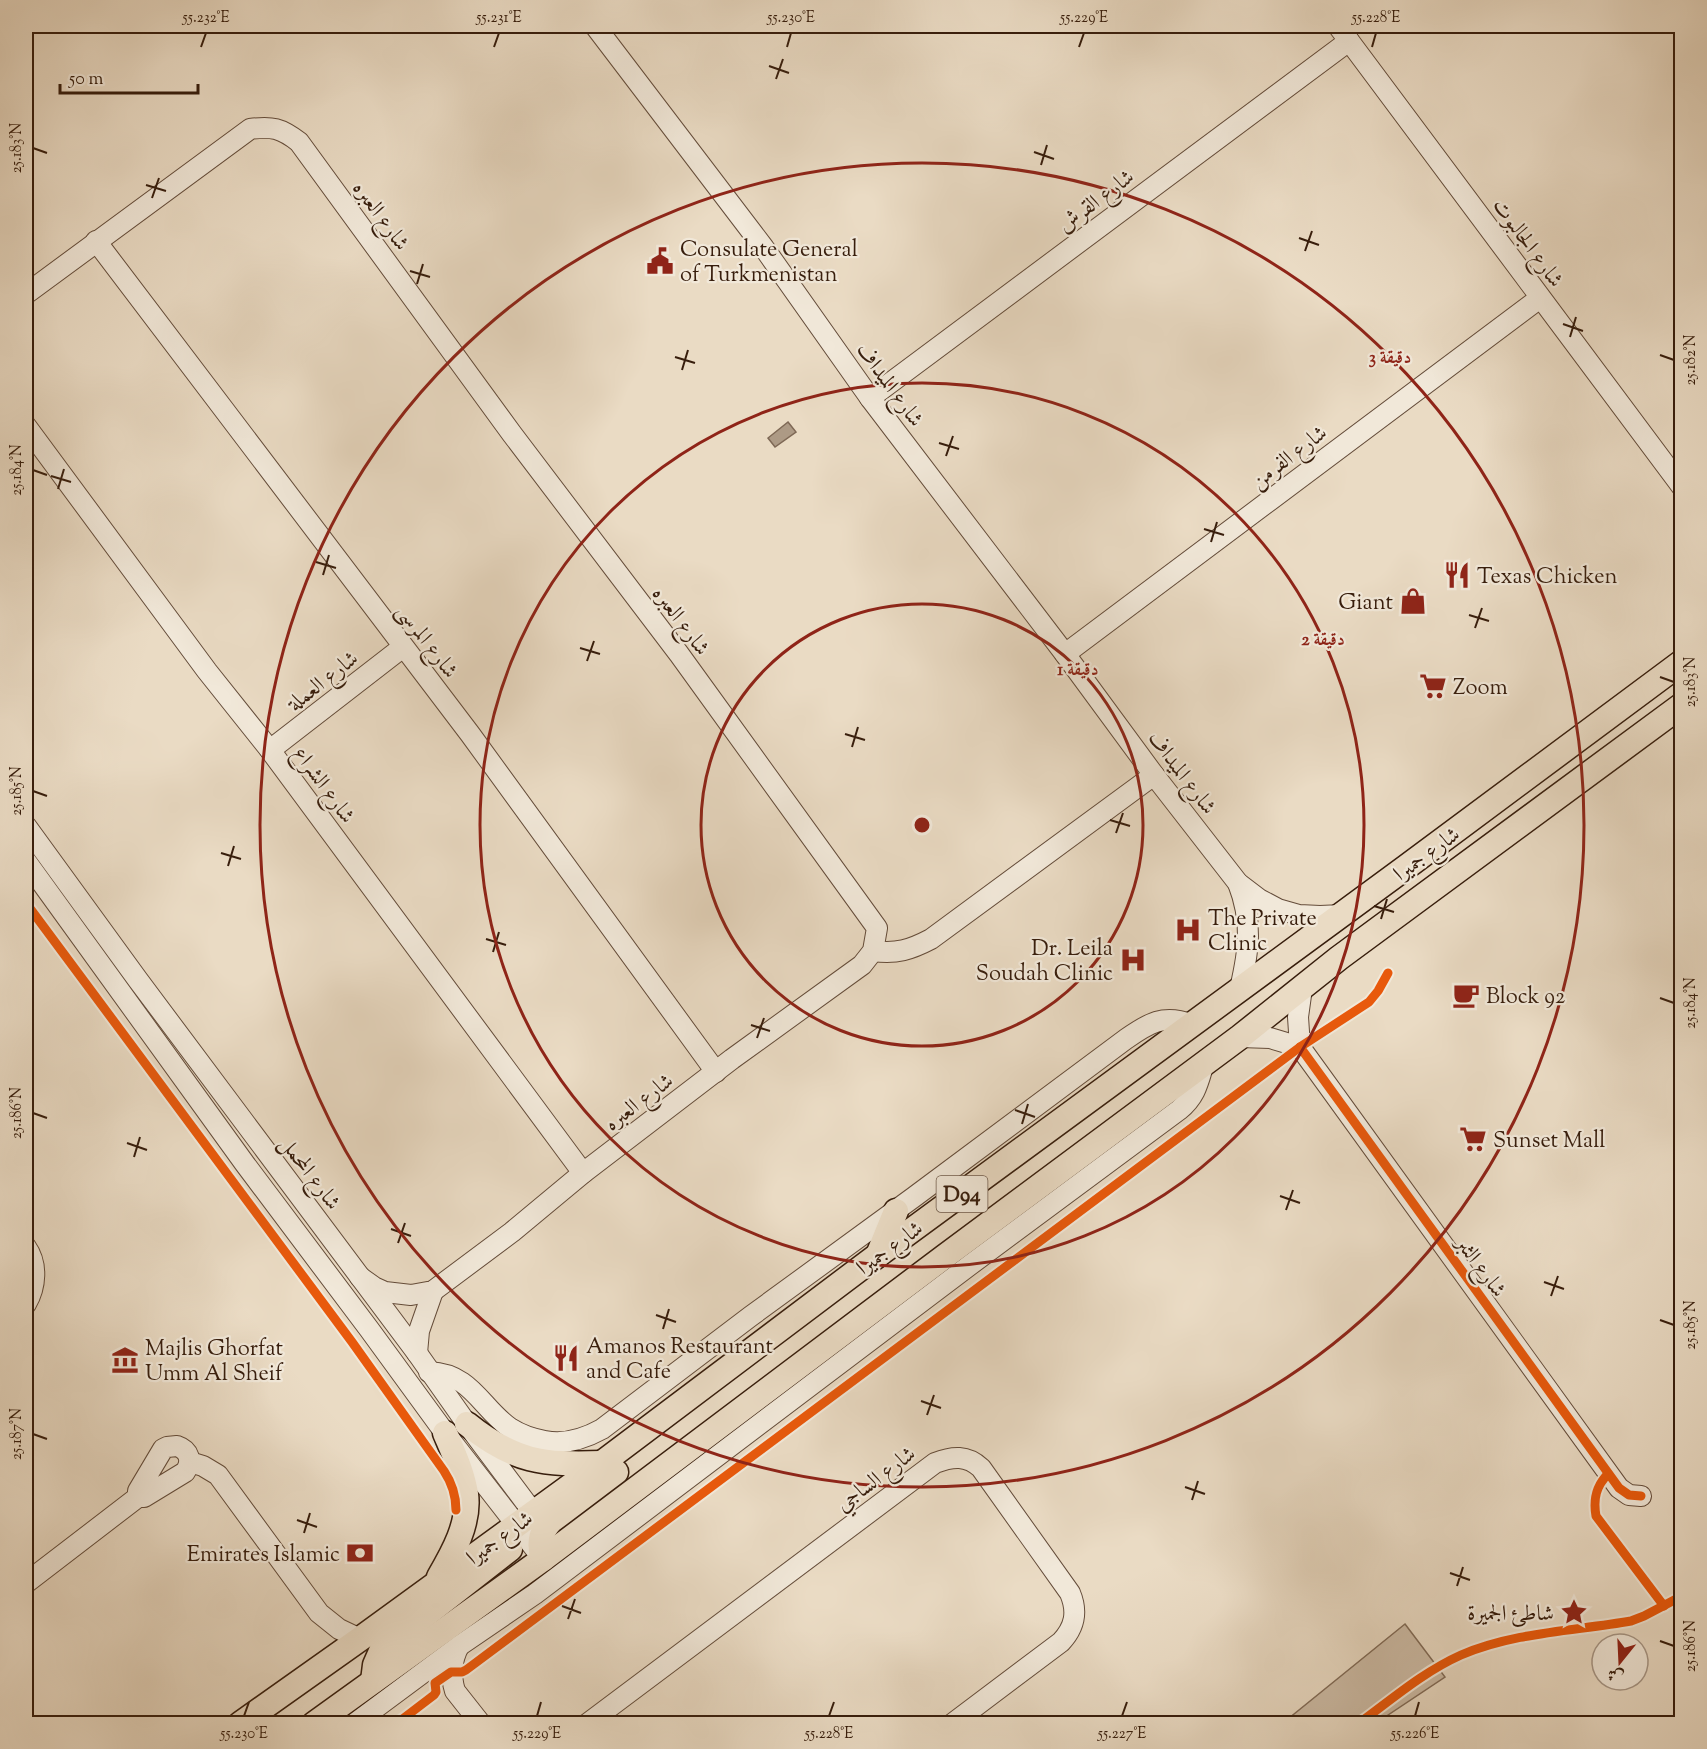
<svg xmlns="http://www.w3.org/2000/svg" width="1707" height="1749" viewBox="0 0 1707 1749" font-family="'Sorts Mill Goudy',Amiri,serif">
	<rect width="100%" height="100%" fill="#eadbc4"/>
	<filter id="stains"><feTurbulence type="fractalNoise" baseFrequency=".00333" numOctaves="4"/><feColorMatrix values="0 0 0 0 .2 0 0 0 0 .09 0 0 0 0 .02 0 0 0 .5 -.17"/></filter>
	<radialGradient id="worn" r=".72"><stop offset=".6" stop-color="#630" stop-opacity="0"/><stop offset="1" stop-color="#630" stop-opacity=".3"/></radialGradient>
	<!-- green -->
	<polygon fill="#ccbba5" stroke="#826c58" stroke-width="1.5" points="1405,1624 1445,1677 1376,1723 1283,1723"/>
	<!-- water -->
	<polygon fill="#ad9a85" stroke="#7e6855" stroke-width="1.5" points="788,422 796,432 775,447 768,438"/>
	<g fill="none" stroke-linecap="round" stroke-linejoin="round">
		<defs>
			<g id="minor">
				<polyline points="595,26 764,248 870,398 1065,654 1154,775 1238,883 1259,899 1278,909 1299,915 1320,916 1342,915"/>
				<polyline points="1338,26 1682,487"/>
				<polyline points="96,241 470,734 716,1072"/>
				<path d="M 26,294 L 250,129 C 272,126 281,128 299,142 L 512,434 L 679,654 L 877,928 L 873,951 L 862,965 L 732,1059 L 583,1173 L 512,1232 L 433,1291 L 411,1295 L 385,1292 L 374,1287 L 360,1277"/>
				<polyline points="870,398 1349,41"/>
				<polyline points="26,426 207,671 270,750 583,1173"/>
				<polyline points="1065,654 1540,298"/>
				<polyline points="270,750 403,647"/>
				<polyline points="26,826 138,980 417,1353 467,1424 541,1523"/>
				<polyline points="26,861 245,1164 369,1329 445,1433 543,1559"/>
				<path d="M 1238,883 C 1253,922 1249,950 1240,989"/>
				<path d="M 873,951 C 897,954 910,950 931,939 L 1154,775"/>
				<polyline points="1302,988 1298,1017 1300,1047 1619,1488 1629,1495 1641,1496"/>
				<polyline points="1240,1037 1270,1038 1300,1047"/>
				<path d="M 26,1247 C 38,1264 36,1287 26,1304"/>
				<polyline points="417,1353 419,1331 433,1291"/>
				<path d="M 429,1372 C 472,1374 480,1407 510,1428 C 521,1435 533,1439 545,1441 C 566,1445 584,1439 602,1429 L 751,1316 L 914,1197 L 1126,1039 C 1149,1023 1163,1014 1191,1024"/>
				<path d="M 177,1446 C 189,1450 193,1461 185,1472 L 144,1497 L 138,1497 L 138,1491 L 163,1449 L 167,1447 Z"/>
				<polyline points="190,1462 203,1466 218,1475 319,1613 339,1629 360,1639"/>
				<polyline points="26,1583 138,1497"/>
				<path d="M 459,1646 C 451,1661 450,1675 455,1691 L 481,1724"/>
				<path d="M 354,1724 L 459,1646 L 535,1594 L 970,1265 L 1179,1110 C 1196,1096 1198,1083 1204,1063"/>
				<path d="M 587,1724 L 935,1463 C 953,1456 967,1455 981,1468 L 1070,1593 C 1078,1612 1075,1627 1061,1642 L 952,1724"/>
			</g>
			<g id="major">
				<polyline points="878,1255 896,1211"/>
				<path d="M 467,1424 C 514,1462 543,1465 602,1463"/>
				<path d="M 543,1559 C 538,1544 540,1532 551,1521 L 616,1472"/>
				<path d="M 439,1577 C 453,1553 470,1523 466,1494 C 463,1473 453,1452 445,1433"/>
				<polyline points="373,1681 375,1665 382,1649 510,1549"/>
				<polyline points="240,1724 360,1639 602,1463 878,1255 1405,868 1682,662"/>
				<polyline points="314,1724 543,1559 944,1257 1240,1037 1339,958 1682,705"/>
			</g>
		</defs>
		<!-- minor casing -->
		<use href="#minor" stroke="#644c3a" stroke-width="22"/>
		<!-- major casing -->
		<use href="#major" stroke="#371d0c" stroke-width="27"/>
		<!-- minor -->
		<use href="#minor" stroke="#f1e8d9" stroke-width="20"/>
		<!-- major -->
		<use href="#major" stroke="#eadbc4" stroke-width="24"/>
		<defs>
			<g id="cycleway">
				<path d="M 26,903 L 352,1342 L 444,1471 C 452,1483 456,1495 456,1510"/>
				<polyline points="1300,1047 1619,1488 1629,1495 1641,1496"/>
				<path d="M 1608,1474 C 1596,1486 1593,1499 1596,1516 L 1664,1606"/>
				<polyline points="396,1724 434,1695 436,1692 435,1683 451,1672 462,1672 466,1670 1300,1047 1369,1002 1378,991 1388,973"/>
				<path d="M 1358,1724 C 1391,1700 1423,1672 1461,1655 C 1515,1632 1574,1631 1631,1621 L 1644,1616 L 1682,1596"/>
			</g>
		</defs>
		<!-- cycleway casing -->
		<use href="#cycleway" stroke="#f1e8d9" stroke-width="13"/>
		<!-- cycleway -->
		<use href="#cycleway" stroke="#e8590c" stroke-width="9"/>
	</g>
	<!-- ticks -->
	<path fill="none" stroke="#371d0c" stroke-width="2" d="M 201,47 L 206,33M 494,47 L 499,33M 787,47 L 791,33M 1079,47 L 1084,33M 1372,47 L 1376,33M 769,66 L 789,73M 776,79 L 783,59M 33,148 L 47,153M 1034,152 L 1054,159M 1041,165 L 1047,145M 146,185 L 166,191M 152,198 L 159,178M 1299,238 L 1319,245M 1305,251 L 1312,231M 410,271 L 430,277M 417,284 L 423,264M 1563,324 L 1583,331M 1570,337 L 1576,317M 1660,355 L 1674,360M 675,357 L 695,363M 682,370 L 688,350M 939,443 L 959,449M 946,456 L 953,436M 33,470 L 47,475M 51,476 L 71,482M 58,489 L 64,469M 1204,529 L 1224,535M 1211,542 L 1217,522M 316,562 L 336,568M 323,575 L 329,555M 1469,615 L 1489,621M 1475,628 L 1482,608M 580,648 L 600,654M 587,661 L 594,641M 1660,677 L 1674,682M 845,734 L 865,740M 852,747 L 858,727M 33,791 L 47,796M 1110,820 L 1130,826M 1116,833 L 1123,813M 221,853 L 241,859M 228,866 L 234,846M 1374,906 L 1394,912M 1381,919 L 1387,899M 486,939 L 506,945M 493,952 L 499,932M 1660,998 L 1674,1003M 751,1025 L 770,1031M 757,1038 L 764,1018M 1015,1110 L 1035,1117M 33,1113 L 47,1118M 1022,1124 L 1028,1104M 127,1143 L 147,1150M 134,1157 L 140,1137M 1280,1196 L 1300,1203M 1286,1210 L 1293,1190M 391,1229 L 411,1236M 398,1243 L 405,1223M 1544,1282 L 1564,1289M 1551,1296 L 1558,1276M 656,1315 L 676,1322M 1660,1320 L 1674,1325M 663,1329 L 669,1309M 921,1401 L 941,1408M 927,1415 L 934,1395M 33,1434 L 47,1439M 1185,1487 L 1205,1494M 1192,1500 L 1198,1481M 297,1520 L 317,1527M 304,1533 L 310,1513M 1450,1573 L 1470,1580M 1457,1586 L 1463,1567M 562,1606 L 581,1613M 568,1619 L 575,1599M 1660,1641 L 1674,1646M 244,1716 L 249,1702M 537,1716 L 541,1702M 829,1716 L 834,1702M 1122,1716 L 1127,1702M 1415,1716 L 1419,1702"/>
	<!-- distance rings -->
	<g fill="none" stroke="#8f2418" stroke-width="3">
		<circle cx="922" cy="825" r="221"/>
		<circle cx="922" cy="825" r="442"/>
		<circle cx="922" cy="825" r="662"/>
	</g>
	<!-- icons -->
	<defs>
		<symbol id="civic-bare" viewBox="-9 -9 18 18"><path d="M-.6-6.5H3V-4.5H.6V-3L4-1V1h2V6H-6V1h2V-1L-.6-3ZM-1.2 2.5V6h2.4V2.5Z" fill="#8f2418" stroke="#f1e8d9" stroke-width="2.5" paint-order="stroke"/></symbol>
		<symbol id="restaurant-bare" viewBox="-9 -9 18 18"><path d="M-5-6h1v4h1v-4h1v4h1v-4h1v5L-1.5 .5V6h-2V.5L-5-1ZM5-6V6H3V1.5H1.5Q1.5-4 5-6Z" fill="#8f2418" stroke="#f1e8d9" stroke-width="2.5" paint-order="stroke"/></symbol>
		<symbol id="shop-bare" viewBox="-9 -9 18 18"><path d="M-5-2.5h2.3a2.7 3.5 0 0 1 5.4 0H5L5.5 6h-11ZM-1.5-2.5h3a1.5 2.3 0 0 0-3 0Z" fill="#8f2418" stroke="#f1e8d9" stroke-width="2.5" paint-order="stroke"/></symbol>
		<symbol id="supermarket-bare" viewBox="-9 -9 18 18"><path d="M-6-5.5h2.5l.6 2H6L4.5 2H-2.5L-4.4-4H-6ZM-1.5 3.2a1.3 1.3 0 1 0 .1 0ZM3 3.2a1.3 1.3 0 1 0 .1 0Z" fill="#8f2418" stroke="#f1e8d9" stroke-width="2.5" paint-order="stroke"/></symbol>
		<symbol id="hospital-bare" viewBox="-9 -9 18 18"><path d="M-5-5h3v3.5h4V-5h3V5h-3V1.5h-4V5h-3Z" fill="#8f2418" stroke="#f1e8d9" stroke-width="2.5" paint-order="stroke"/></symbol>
		<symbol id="cafe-bare" viewBox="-9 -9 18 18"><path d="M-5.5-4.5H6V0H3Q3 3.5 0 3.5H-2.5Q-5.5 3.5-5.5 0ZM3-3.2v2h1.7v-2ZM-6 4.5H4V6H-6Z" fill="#8f2418" stroke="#f1e8d9" stroke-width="2.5" paint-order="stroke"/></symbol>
		<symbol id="museum-bare" viewBox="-9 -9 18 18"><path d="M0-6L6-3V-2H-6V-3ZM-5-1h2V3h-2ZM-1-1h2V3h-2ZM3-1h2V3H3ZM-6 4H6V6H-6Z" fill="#8f2418" stroke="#f1e8d9" stroke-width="2.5" paint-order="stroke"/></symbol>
		<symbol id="bank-bare" viewBox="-9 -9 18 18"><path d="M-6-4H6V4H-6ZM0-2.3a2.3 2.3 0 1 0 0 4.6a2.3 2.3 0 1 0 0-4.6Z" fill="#8f2418" stroke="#f1e8d9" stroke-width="2.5" paint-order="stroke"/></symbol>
		<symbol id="sight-bare" viewBox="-9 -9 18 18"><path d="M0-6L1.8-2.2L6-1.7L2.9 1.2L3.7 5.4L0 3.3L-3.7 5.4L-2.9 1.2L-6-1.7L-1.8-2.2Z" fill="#8f2418" stroke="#f1e8d9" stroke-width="2.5" paint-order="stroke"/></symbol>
	</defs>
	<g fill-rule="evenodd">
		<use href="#civic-bare" x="641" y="242" width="38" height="38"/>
		<use href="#restaurant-bare" x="1438" y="556" width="38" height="38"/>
		<use href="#shop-bare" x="1394" y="582" width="38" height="38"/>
		<use href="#supermarket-bare" x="1414" y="667" width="38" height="38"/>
		<use href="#hospital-bare" x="1169" y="911" width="38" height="38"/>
		<use href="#hospital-bare" x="1114" y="941" width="38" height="38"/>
		<use href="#cafe-bare" x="1447" y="976" width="38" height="38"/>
		<use href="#supermarket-bare" x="1454" y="1120" width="38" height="38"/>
		<use href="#restaurant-bare" x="547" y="1339" width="38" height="38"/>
		<use href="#museum-bare" x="106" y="1341" width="38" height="38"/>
		<use href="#bank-bare" x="341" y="1534" width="38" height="38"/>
		<use href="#sight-bare" x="1555" y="1593" width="38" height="38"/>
	</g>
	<g text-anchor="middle" stroke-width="4.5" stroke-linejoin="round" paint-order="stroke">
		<!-- shield labels -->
		<rect fill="#f1e8d9" stroke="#6f5a4a" stroke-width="1.5" x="936.5" y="1176" width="51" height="36" rx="4.5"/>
		<g font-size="21" font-weight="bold" fill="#371d0c">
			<text x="962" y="1201">D94</text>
		</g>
		<!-- street labels -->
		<g font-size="22" fill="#371d0c" stroke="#f1e8d9">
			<text transform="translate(1095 200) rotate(-37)" y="8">شارع القرش</text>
			<text transform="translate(382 215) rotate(54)" y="8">شارع العبره</text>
			<text transform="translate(1529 242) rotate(54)" y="8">شارع الجالبوت</text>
			<text transform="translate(891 384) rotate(54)" y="8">شارع الميداف</text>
			<text transform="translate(1288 456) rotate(-37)" y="8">شارع الفرمن</text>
			<text transform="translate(682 620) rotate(53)" y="8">شارع العبره</text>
			<text transform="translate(428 640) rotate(53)" y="8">شارع المرسى</text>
			<text transform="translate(322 680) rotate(-38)" y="8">شارع العملة</text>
			<text transform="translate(1183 772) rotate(53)" y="8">شارع الميداف</text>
			<text transform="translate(325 784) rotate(54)" y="8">شارع الشراع</text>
			<text transform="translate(1426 853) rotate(-36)" y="8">شارع جميرا</text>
			<text transform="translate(638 1101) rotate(-37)" y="8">شارع العبره</text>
			<text transform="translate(311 1172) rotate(53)" y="8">شارع المحمل</text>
			<text transform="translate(889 1247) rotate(-36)" y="8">شارع جميرا</text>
			<text transform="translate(1482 1266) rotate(54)" y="8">شارع الثبر</text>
			<text transform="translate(875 1478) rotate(-37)" y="8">شارع الساجي</text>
			<text transform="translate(499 1537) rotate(-36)" y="8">شارع جميرا</text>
		</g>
		<!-- poi labels -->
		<g font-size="22" fill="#371d0c" stroke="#f1e8d9" text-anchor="start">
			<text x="680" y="256">Consulate General<tspan x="680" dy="25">of Turkmenistan</tspan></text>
			<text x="1477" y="583">Texas Chicken</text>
			<text x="1393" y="609" text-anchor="end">Giant</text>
			<text x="1453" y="694">Zoom</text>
			<text x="1208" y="925">The Private<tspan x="1208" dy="25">Clinic</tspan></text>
			<text x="1113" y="955" text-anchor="end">Dr. Leila<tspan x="1113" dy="25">Soudah Clinic</tspan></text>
			<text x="1486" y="1003">Block 92</text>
			<text x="1493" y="1147">Sunset Mall</text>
			<text x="586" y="1353">Amanos Restaurant<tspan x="586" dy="25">and Cafe</tspan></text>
			<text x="145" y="1355">Majlis Ghorfat<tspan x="145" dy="25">Umm Al Sheif</tspan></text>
			<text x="340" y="1561" text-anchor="end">Emirates Islamic</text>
			<text x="1554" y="1620" text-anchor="end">شاطئ الجميرة</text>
		</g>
	</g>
	<circle cx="922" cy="825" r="9" fill="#8f2418" stroke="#f1e8d9" stroke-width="3"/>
	<g font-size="18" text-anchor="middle" font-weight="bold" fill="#8f2418" stroke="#f1e8d9" stroke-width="4.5" stroke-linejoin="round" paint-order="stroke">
		<text x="1390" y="363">3 دقيقة</text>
		<text x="1323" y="645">2 دقيقة</text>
		<text x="1078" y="675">1 دقيقة</text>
	</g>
	<!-- margin -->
	<rect width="1707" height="1749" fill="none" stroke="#eadbc4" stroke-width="66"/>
	<!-- north arrow -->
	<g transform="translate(1620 1662) rotate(198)"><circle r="28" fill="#f1e8d9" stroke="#a79787" stroke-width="1.5"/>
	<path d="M0-4.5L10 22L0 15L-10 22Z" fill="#8f2418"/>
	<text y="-9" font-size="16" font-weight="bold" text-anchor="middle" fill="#371d0c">ش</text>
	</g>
	<!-- scale -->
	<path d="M60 84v9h138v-9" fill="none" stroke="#371d0c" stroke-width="3"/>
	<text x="69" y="84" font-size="18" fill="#371d0c" stroke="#f1e8d9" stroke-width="4.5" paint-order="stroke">50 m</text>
	<rect x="33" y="33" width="1641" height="1683" fill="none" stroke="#371d0c" stroke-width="2"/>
	<g font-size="15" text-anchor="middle" fill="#371d0c">
		<text x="206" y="22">55.232°E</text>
		<text x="499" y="22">55.231°E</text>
		<text x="791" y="22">55.230°E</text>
		<text x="1084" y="22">55.229°E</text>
		<text x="1376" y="22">55.228°E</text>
		<text transform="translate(16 148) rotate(-90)" y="5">25.183°N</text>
		<text transform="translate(1690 360) rotate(-90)" y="5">25.182°N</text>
		<text transform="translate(16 470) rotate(-90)" y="5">25.184°N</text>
		<text transform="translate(1690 682) rotate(-90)" y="5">25.183°N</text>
		<text transform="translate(16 791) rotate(-90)" y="5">25.185°N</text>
		<text transform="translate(1690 1003) rotate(-90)" y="5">25.184°N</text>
		<text transform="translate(16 1113) rotate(-90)" y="5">25.186°N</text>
		<text transform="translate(1690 1325) rotate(-90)" y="5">25.185°N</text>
		<text transform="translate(16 1434) rotate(-90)" y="5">25.187°N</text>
		<text transform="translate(1690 1646) rotate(-90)" y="5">25.186°N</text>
		<text x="244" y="1738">55.230°E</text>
		<text x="537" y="1738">55.229°E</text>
		<text x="829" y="1738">55.228°E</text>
		<text x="1122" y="1738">55.227°E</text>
		<text x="1415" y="1738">55.226°E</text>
	</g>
	<rect width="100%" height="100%" filter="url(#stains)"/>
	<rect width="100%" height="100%" fill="url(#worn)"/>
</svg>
